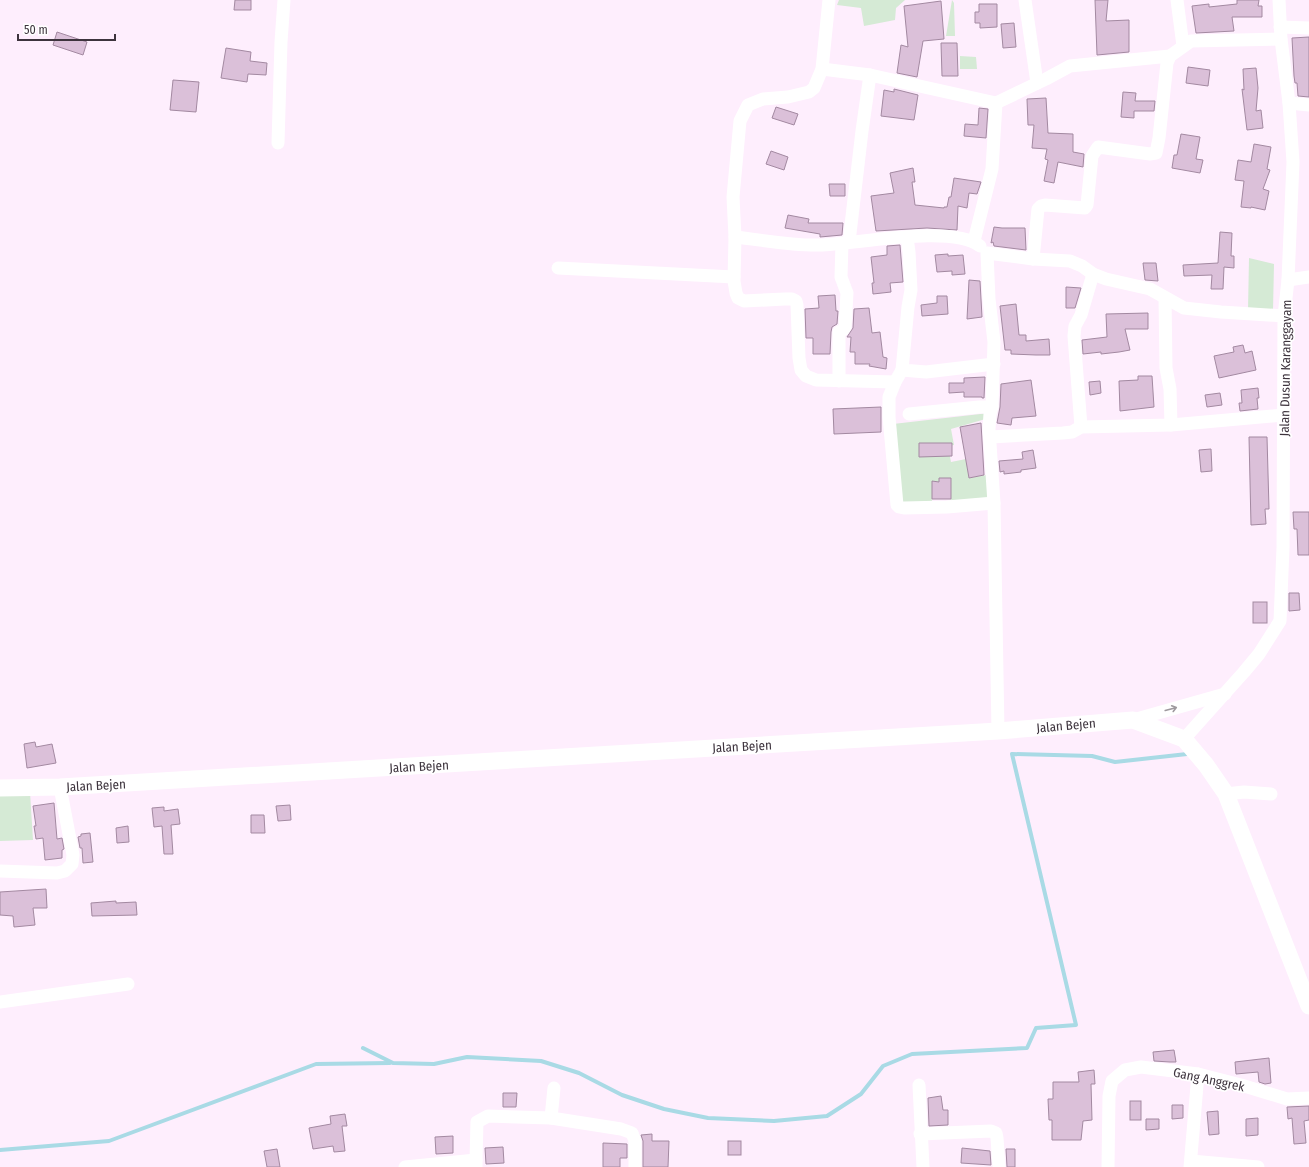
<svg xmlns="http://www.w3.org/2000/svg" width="1309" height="1167" viewBox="0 0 1309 1167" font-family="'Fira Sans Condensed',sans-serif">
	<rect width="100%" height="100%" fill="#feeefd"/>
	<!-- green -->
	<g fill="#d5ead5">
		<polygon points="839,0 905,0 896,8 895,20 864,26 861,8 837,5"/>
		<polygon points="952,0 954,3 955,36 946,36"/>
		<polygon points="960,56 976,57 977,69 960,69"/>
		<polygon points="1249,258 1274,264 1273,311 1248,310"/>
		<polygon points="989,413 989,418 951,429 954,445 948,446 951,462 966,459 969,478 992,474 990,500 951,503 951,478 939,478 939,482 932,482 932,502 901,505 893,424"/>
		<polygon points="30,792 33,840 0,841 0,793"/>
	</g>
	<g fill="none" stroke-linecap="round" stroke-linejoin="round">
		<!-- stream -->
		<g stroke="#a9dae5" stroke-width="4">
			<polyline points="363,1048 393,1063 434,1064 467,1057 541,1061 579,1073 622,1095 664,1109 708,1118 774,1121 827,1116 861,1094 883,1066 912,1054 1027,1048 1036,1028 1076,1025 1012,754 1092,756 1115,762 1187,754"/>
			<polyline points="0,1150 109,1141 316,1064 390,1063"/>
		</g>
	</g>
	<!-- building -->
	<g fill="#dbc0d9" stroke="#a389a1">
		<polygon points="235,0 251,0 251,10 234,10"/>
		<polygon points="1095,0 1108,0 1106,21 1129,20 1129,52 1097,55"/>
		<polygon points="1237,0 1259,0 1258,6 1262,6 1262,17 1232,17 1234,31 1196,33 1192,6 1209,4 1209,7 1237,4"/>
		<polygon points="941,1 944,39 923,41 917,77 897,73 901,45 908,47 904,6"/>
		<polygon points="979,4 997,4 997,27 980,28 980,23 975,23 975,12 979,12"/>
		<polygon points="1014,23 1016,47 1003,48 1001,24"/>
		<polygon points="57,32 87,42 83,55 53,45"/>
		<polygon points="1309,37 1309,97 1298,96 1297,83 1295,83 1294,76 1292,38"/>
		<polygon points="941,43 957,43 958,76 942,76"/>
		<polygon points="226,48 251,52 250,61 267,63 266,75 248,74 247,82 221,78"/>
		<polygon points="1188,67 1210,70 1208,86 1186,83"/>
		<polygon points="1256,68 1258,88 1256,111 1261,110 1263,128 1247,130 1242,89 1244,90 1243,69"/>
		<polygon points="173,80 199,82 196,112 170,110"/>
		<polygon points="894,89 918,95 914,120 881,116 884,90 894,92"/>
		<polygon points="1123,92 1136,93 1135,101 1155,101 1154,111 1134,111 1134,118 1121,117"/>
		<polygon points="1046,98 1048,133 1073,134 1073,152 1084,154 1083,167 1058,162 1054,183 1044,181 1048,160 1045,159 1047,149 1032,148 1034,125 1028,125 1027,99"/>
		<polygon points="776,107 798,114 794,125 772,118"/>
		<polygon points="979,108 988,109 986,138 964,136 965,124 978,125"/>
		<polygon points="1181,134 1200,137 1196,159 1203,160 1200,173 1172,168 1174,155 1177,155"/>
		<polygon points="1254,144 1271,147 1267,169 1270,170 1263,189 1269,191 1265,210 1251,207 1251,208 1241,207 1244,181 1235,180 1238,160 1251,162"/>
		<polygon points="771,151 788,157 784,170 766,164"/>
		<polygon points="913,168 915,182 912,182 915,205 944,208 944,207 947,207 949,197 951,197 954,178 981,182 977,194 969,193 967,208 958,206 957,230 927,228 876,231 871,196 894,193 890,173"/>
		<polygon points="829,184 845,184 845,196 830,196"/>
		<polygon points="788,215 809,219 808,223 843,223 842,235 820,237 820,234 785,228"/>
		<polygon points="994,227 1002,228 1025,228 1026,250 994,246 993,242 991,243"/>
		<polygon points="1220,232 1232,233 1231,256 1234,256 1234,268 1224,267 1223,289 1211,289 1212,275 1184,276 1183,265 1218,263"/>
		<polygon points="900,245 903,282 890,283 891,292 873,294 872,283 874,283 871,257 887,255 887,246"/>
		<polygon points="948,254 948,256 963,255 965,274 952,275 952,271 937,272 935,255"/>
		<polygon points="1143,263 1156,263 1158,281 1145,280"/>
		<polygon points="969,280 980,281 982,317 967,319"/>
		<polygon points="1066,287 1081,288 1075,308 1066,308"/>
		<polygon points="835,295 836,311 838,311 837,324 832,327 831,332 830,354 813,354 813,338 806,338 805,309 819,308 818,296"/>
		<polygon points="937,296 947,296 948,314 922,316 921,305 937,303"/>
		<polygon points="1016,304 1019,335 1026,335 1026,341 1049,339 1050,355 1036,355 1011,354 1011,350 1005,350 1000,306"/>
		<polygon points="869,308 872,333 880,332 883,357 887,358 886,369 869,366 870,364 855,364 855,352 850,352 851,337 847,337 853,328 854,309"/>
		<polygon points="1148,313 1148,329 1125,329 1130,350 1119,352 1101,354 1101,352 1083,354 1082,340 1107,337 1106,314"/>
		<polygon points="1243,345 1245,353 1252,351 1256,370 1219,378 1214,356 1234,352 1233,347"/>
		<polygon points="1138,376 1152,376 1154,407 1120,411 1119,381 1138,380"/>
		<polygon points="985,377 984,398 982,398 982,397 964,397 964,392 949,393 949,383 964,383 964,378"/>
		<polygon points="1031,380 1036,416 1012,418 1011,425 997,423 1000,407 1001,384"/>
		<polygon points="1100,381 1101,393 1090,395 1089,382"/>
		<polygon points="1258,388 1259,398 1257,398 1258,409 1240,411 1239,403 1242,403 1241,390"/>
		<polygon points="1220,393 1222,405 1207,407 1205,395"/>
		<polygon points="881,407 881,432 834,434 833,409"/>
		<polygon points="981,423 984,475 969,478 960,427"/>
		<polygon points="1249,437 1267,437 1269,509 1265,509 1266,524 1251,525"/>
		<polygon points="919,443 952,443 952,456 919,457"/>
		<polygon points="1211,449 1212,471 1201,472 1199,450"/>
		<polygon points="1033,450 1036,468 1021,470 1021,472 1004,474 1004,471 1000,472 999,461 1023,459 1022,452"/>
		<polygon points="939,478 951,478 951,499 932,499 932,481 939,482"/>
		<polygon points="1293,512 1309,512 1309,555 1298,555 1297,529 1294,529"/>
		<polygon points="1289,593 1299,593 1300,610 1289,611"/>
		<rect x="1253" y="602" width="14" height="21"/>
		<polygon points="35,742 36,747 52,744 56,763 27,768 24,744"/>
		<polygon points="54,803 57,839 62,838 64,849 62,850 62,858 45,860 43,838 36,839 34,826 36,826 33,806"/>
		<polygon points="290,805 291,820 278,821 276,806"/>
		<polygon points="164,807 164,811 178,809 180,824 171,825 173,854 164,854 162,826 154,827 152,808"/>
		<polygon points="251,815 264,815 265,833 251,833"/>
		<polygon points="128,826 129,842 117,843 116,828"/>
		<polygon points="90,833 93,862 83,863 82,848 80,848 78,837 81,836 81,834"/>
		<polygon points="46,889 47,908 33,908 35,925 14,927 13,916 0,915 0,892"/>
		<polygon points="116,901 116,903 136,902 137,915 92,916 91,903"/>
		<polygon points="1174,1050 1176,1062 1170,1062 1154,1061 1153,1052"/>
		<polygon points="1269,1058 1271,1083 1265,1084 1259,1082 1258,1072 1236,1074 1235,1062"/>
		<polygon points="1094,1070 1095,1084 1091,1084 1092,1120 1083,1121 1081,1140 1052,1140 1052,1120 1049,1120 1048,1099 1053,1099 1053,1082 1079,1082 1078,1072"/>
		<polygon points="503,1093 517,1093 516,1107 503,1107"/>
		<polygon points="941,1096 943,1110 948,1110 948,1125 929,1126 928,1098"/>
		<rect x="1130" y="1101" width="11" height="19"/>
		<polygon points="1172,1105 1183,1105 1183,1118 1172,1119"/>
		<polygon points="1309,1106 1309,1120 1304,1121 1306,1143 1294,1144 1292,1118 1288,1119 1287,1107"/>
		<polygon points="1218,1111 1219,1134 1209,1135 1207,1112"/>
		<polygon points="345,1114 347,1126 342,1126 345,1151 334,1152 333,1146 313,1149 309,1128 331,1124 330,1116"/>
		<polygon points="1258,1118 1258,1135 1246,1136 1246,1119"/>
		<polygon points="1146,1119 1159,1119 1159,1129 1146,1130"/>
		<polygon points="652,1134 652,1141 669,1141 668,1167 643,1167 643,1141 641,1135"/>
		<polygon points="453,1136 453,1153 436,1154 435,1137"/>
		<rect x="728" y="1141" width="13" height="14"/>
		<polygon points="603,1143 627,1144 627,1158 620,1158 620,1167 603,1167"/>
		<polygon points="503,1147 504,1163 486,1164 485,1148"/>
		<polygon points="962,1148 990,1151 991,1165 961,1163"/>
		<polygon points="277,1149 280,1167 267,1167 264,1151"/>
		<polygon points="1006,1149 1015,1149 1015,1167 1007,1167"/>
	</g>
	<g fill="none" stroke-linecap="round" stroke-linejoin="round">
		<!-- minor -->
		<g stroke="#fff" stroke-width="13">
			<polyline points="829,0 822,69 814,88 809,92 788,97 763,99 748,105 740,121 733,197 735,237 734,281 736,293 738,298 744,301 785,299 792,299 796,301 797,305 799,358 801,370 806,376 816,380 895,382"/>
			<polyline points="1025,0 1037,83"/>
			<polyline points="1177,0 1183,46"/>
			<polyline points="1280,27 1309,28"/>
			<polyline points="822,69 870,75 996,103"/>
			<polyline points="1289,103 1309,105"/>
			<polyline points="278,143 281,42 284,0"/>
			<path d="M 735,237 C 763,240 792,246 820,245 C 856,244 953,224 980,246"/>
			<polyline points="907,237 909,252 911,290 908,307 902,370 926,372 994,364"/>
			<polyline points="974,241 992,169 996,103 1046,79 1070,66 1170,56"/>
			<polyline points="849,242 862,131 870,75"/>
			<polyline points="1033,259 1038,209 1041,206 1045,205 1085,208 1087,205 1092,156 1098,147 1150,154 1156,153 1159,138 1167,63 1170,56 1191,41 1281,39"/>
			<polyline points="558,268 734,277"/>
			<polyline points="1288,280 1309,277"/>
			<polyline points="1165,298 1166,368 1170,389 1171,425"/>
			<polyline points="902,370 895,382 889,397 889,417 897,505 899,507 904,508 947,507 994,503"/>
			<polyline points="839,381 839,332 843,330 845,327 847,293 841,277 842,243"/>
			<polyline points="909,414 979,407 992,407"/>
			<polyline points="1081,427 1074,336 1075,326 1081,315 1093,274"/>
			<polyline points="990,437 1063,433 1072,432 1081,427 1171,425 1284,415"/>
			<polyline points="1133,720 1225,694"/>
			<polyline points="998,731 994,503 989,429 990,414 992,407 994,342 989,299 987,253 1033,259 1070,261 1082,266 1093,274 1106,279 1150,289 1184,308 1221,312 1284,316"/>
			<polyline points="1184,739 1244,672 1259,654 1280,621 1283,548 1284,316 1288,280 1293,162 1289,103 1281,39 1279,0"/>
			<polyline points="1226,794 1244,792 1271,794"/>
			<polyline points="0,871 57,873 65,871 72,864 73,855 60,787"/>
			<polyline points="0,1002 128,984"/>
			<polyline points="919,1085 923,1167"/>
			<polyline points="551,1118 621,1129 632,1133 635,1141 635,1167"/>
			<polyline points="920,1134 991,1131 996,1133 997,1138 999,1167"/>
			<polyline points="476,1160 477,1122 488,1116 551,1118 554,1088"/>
			<polyline points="1191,1161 1258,1167"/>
			<polyline points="405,1167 476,1160 476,1167"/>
			<polyline points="1108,1167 1109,1096 1112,1081 1125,1070 1141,1067 1198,1074 1241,1085 1287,1099 1309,1098"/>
			<polyline points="1190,1167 1198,1074"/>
		</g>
		<!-- tertiary -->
		<polyline stroke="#fff" stroke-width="17" points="0,788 60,787 998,731 1133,720 1184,739 1206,765 1226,794 1309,1006"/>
	</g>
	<!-- one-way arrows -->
	<defs><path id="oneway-shaft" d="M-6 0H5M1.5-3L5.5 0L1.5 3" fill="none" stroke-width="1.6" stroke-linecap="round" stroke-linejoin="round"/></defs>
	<use stroke="#9e999e" href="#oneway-shaft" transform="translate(1171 709) rotate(-15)"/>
	<g text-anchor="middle" stroke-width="3.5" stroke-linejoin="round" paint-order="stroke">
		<!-- street labels -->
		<g font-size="13" fill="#3d333d" stroke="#fff">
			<text transform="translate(1285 368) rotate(-89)" y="5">Jalan Dusun Karanggayam</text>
			<text transform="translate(1066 725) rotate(-5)" y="5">Jalan Bejen</text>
			<text transform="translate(742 746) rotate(-3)" y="5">Jalan Bejen</text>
			<text transform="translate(419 766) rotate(-3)" y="5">Jalan Bejen</text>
			<text transform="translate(96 785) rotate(-3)" y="5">Jalan Bejen</text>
			<text transform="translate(1209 1079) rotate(12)" y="5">Gang Anggrek</text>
		</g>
	</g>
	<!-- scale -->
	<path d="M18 34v6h97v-6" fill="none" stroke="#3d333d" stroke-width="2"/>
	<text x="24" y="34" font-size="12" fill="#3d333d" stroke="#ffffff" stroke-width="3" paint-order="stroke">50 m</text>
</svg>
